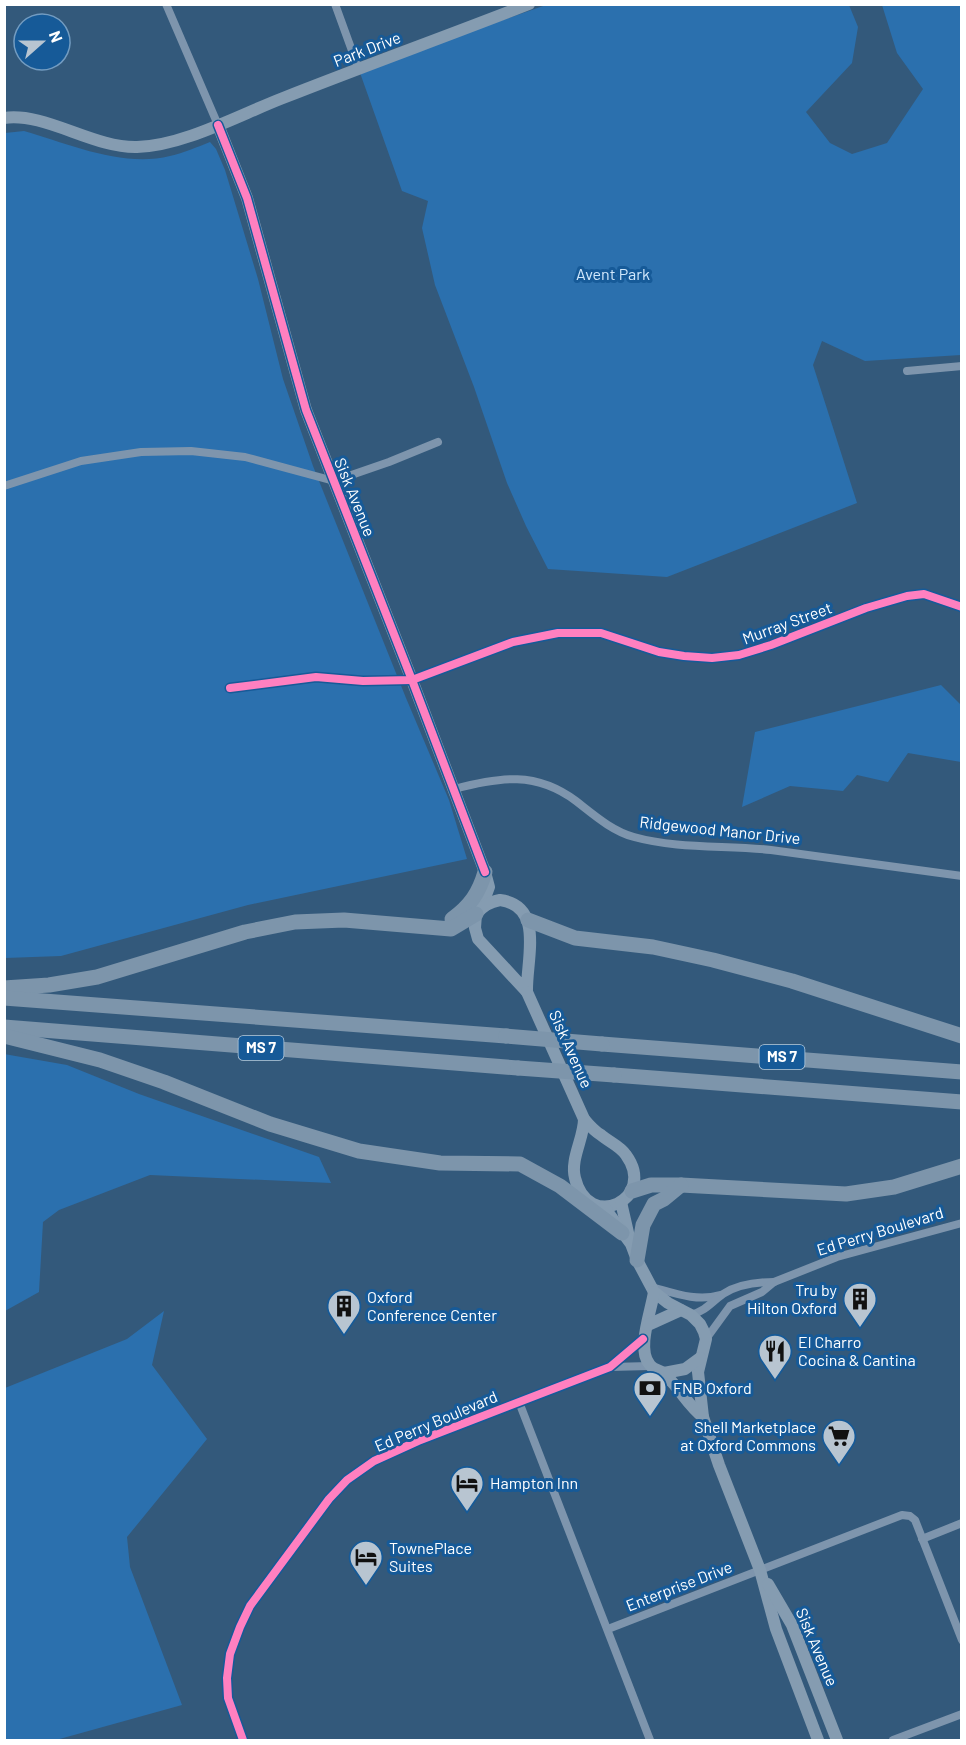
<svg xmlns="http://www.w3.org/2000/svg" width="966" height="1745" viewBox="0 0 966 1745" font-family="Barlow,sans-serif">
	<rect width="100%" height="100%" fill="#33597b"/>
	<!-- green -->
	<g fill="#2b70ae">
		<polygon points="546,5 849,5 858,27 852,63 806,112 830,143 852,154 887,143 923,89 897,53 882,5 961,5 961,355 865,361 822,341 813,365 857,503 667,577 548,569 526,526 507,483 474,387 435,285 422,228 428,201 402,191 359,70"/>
		<path d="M 24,131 C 69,144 123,168 170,156 C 184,153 197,147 210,142 L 216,149 L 225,170 L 258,279 L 283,379 L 313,466 L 406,698 L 449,800 L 467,859 L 248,905 L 61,956 L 5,958 L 5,133 Z"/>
		<polygon points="941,685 961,705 961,762 908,753 888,782 857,775 843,791 790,786 742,807 755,732"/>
		<polygon points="4,1054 67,1065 139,1094 319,1157 331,1183 150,1175 59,1210 43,1222 39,1292 5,1311"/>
		<polygon points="164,1311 152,1365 207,1439 127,1537 130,1567 182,1705 56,1740 5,1740 5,1388 127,1339"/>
	</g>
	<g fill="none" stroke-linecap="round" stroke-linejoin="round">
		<!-- street -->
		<g stroke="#7e95ad" stroke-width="8">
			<polyline points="166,4 218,125"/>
			<polyline points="335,4 359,70"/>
			<polyline points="907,371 962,366"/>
			<polyline points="4,486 81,461 141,452 191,451 245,457 334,481 389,462 438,442"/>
			<polyline points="230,688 316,677 363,681 412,680 513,642 558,633 601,633 659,652 684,656 712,658 739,655 771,645 866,608 907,596 924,594 962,607"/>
			<path d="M 454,789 C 500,777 536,771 576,801 C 594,815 612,831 634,837 C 677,849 727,845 771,850 L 962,876"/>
			<path d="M 652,1287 C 674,1293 697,1302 720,1295"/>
			<path d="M 691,1315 C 708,1309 709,1304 723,1294 C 738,1284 756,1282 774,1282"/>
			<polyline points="706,1339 730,1306 762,1292 774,1282 837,1257 962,1223"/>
			<polyline points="610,1367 650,1366"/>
			<polyline points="519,1402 650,1740"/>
			<polyline points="922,1539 962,1523"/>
			<polyline points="608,1629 902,1515 910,1516 915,1520 962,1640"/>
			<polyline points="243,1740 228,1698 227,1678 230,1654 240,1627 250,1606 329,1499 347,1480 374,1461 418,1441 610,1367 643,1339"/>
			<polyline points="893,1740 962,1714"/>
		</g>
		<!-- secondary -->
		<g stroke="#859cb1" stroke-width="12">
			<path d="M 4,118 C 46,112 92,148 137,147 C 183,146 239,115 283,98 C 364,66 447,36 529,4"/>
			<polyline points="218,125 247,198 306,410 412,680 485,872 489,887 482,906"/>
			<path d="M 500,900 C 545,906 526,960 527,992 L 478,939 L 475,928 L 476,914 C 483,906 489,902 500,900 Z"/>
			<polyline points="527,992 584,1119"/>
			<path d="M 584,1119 C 589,1125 594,1131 601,1135 C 609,1142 620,1146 626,1155 C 658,1199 588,1233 575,1178 C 570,1159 584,1138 584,1119 Z"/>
			<polyline points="621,1202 629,1237"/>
			<polyline points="604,1207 631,1244 637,1260 654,1292 668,1303 691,1315 700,1324 704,1332 706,1339 698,1372 703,1417 719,1465 760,1570 776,1629 818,1740"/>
			<path d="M 654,1292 C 651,1312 636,1350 650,1365 C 653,1369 658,1370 662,1372 C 666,1374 669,1379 672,1382 C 683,1394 690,1407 703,1417"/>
			<polyline points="648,1325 681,1310"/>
			<polyline points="664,1373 685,1369 700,1358"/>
			<polyline points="768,1584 792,1625 837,1740"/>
		</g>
		<!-- highway -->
		<g stroke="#7d95ab" stroke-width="15">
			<path d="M 452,919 C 470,906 479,893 485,872"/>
			<polyline points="528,920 575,938 653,947 713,960 792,981 962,1036"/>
			<polyline points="4,988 49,985 97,977 245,932 295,922 344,920 451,929 476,914"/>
			<polyline points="4,998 506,1036"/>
			<polyline points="4,1027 518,1068"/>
			<polyline points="4,1036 100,1060 164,1082 270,1124 359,1151 440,1163 520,1164 560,1186 622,1233"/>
			<polyline points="602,1044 962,1072"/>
			<polyline points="614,1075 962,1102"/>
			<polyline points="632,1191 651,1185 681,1185 846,1194 894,1187 962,1166"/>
			<polyline points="637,1260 643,1225 654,1204 664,1199 681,1185"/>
		</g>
		<!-- highway-bridge -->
		<g stroke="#7d95ab" stroke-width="15">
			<polyline points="506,1036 602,1044"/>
			<polyline points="518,1068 614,1075"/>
		</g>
		<defs>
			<g id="cycleway">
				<polyline points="218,125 247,198 306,410 412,680 485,872"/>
				<polyline points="230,688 316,677 363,681 412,680 513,642 558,633 601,633 659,652 684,656 712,658 739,655 771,645 866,608 907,596 924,594 962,607"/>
				<polyline points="243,1740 228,1698 227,1678 230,1654 240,1627 250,1606 329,1499 347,1480 374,1461 418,1441 610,1367 643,1339"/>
			</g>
		</defs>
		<!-- cycleway casing -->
		<use href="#cycleway" stroke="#165a98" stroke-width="11"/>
		<!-- cycleway -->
		<use href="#cycleway" stroke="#ff80c0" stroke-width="8"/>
	</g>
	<!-- icons -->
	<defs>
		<symbol id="building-pin" viewBox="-11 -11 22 30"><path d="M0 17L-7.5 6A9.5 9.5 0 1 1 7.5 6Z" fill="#b8c5d1" stroke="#165a98"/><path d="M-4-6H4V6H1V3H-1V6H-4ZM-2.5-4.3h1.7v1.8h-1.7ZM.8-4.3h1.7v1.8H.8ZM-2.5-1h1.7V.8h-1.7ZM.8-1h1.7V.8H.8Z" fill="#111"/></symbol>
		<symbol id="restaurant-pin" viewBox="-11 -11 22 30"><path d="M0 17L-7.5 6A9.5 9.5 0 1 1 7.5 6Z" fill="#b8c5d1" stroke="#165a98"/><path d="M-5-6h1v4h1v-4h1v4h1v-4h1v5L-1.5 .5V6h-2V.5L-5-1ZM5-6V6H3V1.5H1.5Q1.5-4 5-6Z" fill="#111"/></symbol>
		<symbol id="bank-pin" viewBox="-11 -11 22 30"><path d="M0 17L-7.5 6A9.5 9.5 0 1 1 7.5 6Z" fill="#b8c5d1" stroke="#165a98"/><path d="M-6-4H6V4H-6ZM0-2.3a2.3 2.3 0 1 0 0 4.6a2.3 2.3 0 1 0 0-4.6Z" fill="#111"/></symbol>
		<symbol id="supermarket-pin" viewBox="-11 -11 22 30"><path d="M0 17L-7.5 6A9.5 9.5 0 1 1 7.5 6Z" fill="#b8c5d1" stroke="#165a98"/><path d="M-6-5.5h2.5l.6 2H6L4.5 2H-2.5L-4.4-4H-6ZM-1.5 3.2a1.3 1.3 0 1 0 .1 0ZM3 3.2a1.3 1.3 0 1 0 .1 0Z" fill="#111"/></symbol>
		<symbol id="hotel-pin" viewBox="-11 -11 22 30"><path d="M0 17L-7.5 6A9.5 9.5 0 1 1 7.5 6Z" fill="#b8c5d1" stroke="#165a98"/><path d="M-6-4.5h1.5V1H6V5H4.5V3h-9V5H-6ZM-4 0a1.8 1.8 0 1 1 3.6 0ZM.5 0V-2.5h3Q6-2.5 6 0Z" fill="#111"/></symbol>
	</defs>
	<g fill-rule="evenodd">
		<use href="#building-pin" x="841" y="1280" width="38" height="52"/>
		<use href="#building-pin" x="325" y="1287" width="38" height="52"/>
		<use href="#restaurant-pin" x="756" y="1332" width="38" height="52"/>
		<use href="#bank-pin" x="631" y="1369" width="38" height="52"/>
		<use href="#supermarket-pin" x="820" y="1417" width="38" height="52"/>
		<use href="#hotel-pin" x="448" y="1464" width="38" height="52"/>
		<use href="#hotel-pin" x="347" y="1538" width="38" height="52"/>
	</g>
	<g text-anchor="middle" stroke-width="6" stroke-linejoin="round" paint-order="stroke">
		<!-- shield labels -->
		<g fill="#165a98" stroke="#b9cee0" stroke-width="1.5">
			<rect x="238.5" y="1036" width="45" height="24" rx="4.5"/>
			<rect x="759.5" y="1045" width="45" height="24" rx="4.5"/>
		</g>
		<g font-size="15" font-weight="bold" fill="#fff">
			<text x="261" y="1053">MS 7</text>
			<text x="782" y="1062">MS 7</text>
		</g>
		<!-- street labels -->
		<g font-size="16" fill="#fff" stroke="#165a98">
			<text transform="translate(367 49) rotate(-21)" y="6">Park Drive</text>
			<text transform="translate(355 497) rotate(68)" y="6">Sisk Avenue</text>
			<text transform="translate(787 623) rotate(-20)" y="6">Murray Street</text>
			<text transform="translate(720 830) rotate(6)" y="6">Ridgewood Manor Drive</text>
			<text transform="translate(571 1049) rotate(66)" y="6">Sisk Avenue</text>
			<text transform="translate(880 1231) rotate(-17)" y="6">Ed Perry Boulevard</text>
			<text transform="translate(436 1421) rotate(-23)" y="6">Ed Perry Boulevard</text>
			<text transform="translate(679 1586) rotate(-21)" y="6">Enterprise Drive</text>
			<text transform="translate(817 1647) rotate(67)" y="6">Sisk Avenue</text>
		</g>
		<!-- park labels -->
		<g font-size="16" fill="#d1e8fc" stroke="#165a98">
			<text x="613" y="280">Avent Park</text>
		</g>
		<!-- poi labels -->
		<g font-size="16" fill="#fff" stroke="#165a98" text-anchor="start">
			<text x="837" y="1296" text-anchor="end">Tru by<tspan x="837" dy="18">Hilton Oxford</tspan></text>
			<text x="367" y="1303">Oxford<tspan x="367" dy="18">Conference Center</tspan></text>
			<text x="798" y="1348">El Charro<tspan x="798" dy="18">Cocina &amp; Cantina</tspan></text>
			<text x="673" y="1394">FNB Oxford</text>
			<text x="816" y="1433" text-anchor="end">Shell Marketplace<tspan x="816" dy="18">at Oxford Commons</tspan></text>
			<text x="490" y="1489">Hampton Inn</text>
			<text x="389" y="1554">TownePlace<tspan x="389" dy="18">Suites</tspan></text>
		</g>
	</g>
	<!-- border -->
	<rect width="966" height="1745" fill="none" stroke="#ffffff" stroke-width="12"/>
	<!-- north arrow -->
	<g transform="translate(42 42) rotate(69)"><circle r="28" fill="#165a98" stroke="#739cc1" stroke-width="1.5"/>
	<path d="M0-4.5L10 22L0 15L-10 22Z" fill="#b8c5d1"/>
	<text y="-9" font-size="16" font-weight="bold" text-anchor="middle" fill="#ffffff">N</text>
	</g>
</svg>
